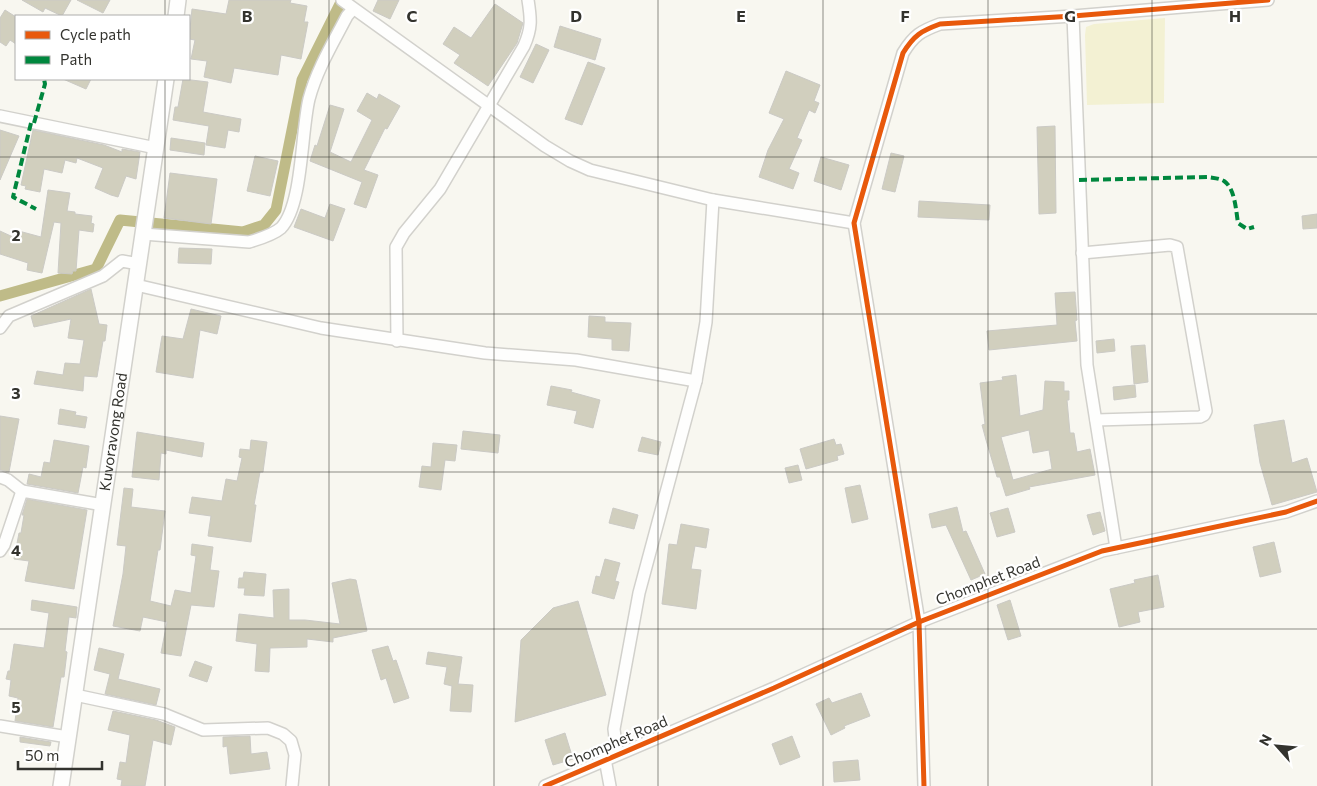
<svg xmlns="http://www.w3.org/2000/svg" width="1317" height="786" viewBox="0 0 1317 786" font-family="Commissioner,sans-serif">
	<rect width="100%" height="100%" fill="#f8f7f0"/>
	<!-- green -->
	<polygon fill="#f3f1d3" points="1165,18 1164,103 1087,105 1085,35 1086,27 1094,24"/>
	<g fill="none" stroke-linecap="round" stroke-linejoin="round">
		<!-- canal -->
		<polyline stroke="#bfbb88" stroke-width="11" points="0,296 96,269 120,220 243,232 264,225 276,210 302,80 342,0"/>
	</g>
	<!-- building -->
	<g fill="#d1cfbe" stroke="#cbcac5" fill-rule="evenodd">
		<polygon points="22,0 71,0 62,16 45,8 43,12"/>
		<polygon points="77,0 110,0 103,13"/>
		<polygon points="229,0 291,0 290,3 307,6 304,22 308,22 301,59 281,55 278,75 234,68 231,83 204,77 207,61 191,59 195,40 189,39 192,9 226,14"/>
		<polygon points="378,0 399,0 390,19 373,11"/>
		<polygon points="495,4 523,23 517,43 488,86 454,63 460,55 443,44 454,27 471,38"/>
		<polygon points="5,10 16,17 16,44 10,40 6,46 0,42 0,18"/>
		<polygon points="560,26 601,39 595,60 554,47"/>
		<polygon points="536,44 549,50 533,83 520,77"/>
		<polygon points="588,62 605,68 582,125 565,119"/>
		<polygon points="786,71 820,85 814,101 819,103 815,113 809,110 797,138 802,140 789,169 799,173 793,189 759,177 768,150 784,119 769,113"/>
		<polygon points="63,79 91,79 86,89"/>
		<polygon points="183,79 208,82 203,112 241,119 239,132 228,130 225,148 206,145 209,126 173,120 175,107 178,107"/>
		<polygon points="367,93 377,99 379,94 400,106 387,129 385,128 364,170 378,175 366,208 354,204 362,182 310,161 315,145 317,146 330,105 344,109 330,152 351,162 372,120 357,111"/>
		<polygon points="1055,126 1056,213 1039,214 1037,127"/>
		<polygon points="0,130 19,136 0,180"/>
		<polygon points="33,130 104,145 122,152 122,149 140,152 136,179 126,176 118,197 111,195 95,188 103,168 77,158 76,163 65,160 62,173 44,169 40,192 25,189 26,186 21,185"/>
		<polygon points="171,138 205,143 204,155 170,150"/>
		<polygon points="891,153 904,156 895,192 882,189"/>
		<polygon points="255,156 278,161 270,196 247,191"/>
		<polygon points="821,157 849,165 841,190 814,181"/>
		<polygon points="170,173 217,179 211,224 164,218"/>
		<polygon points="48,190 70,193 67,211 75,212 75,214 92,216 91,223 94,224 93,232 79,230 76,271 73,271 72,274 58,273 61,223 54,222 42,273 27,270 28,263 0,254 0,231 13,237 15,230 41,237"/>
		<polygon points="919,201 990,205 989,220 918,217"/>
		<polygon points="330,204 345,209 333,241 294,227 301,209 325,218"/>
		<polygon points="1317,214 1317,228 1303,229 1302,216"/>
		<polygon points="179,248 212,249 211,264 178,263"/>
		<polygon points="91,289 99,324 107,325 105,341 103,341 97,377 84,376 83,391 34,384 37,371 63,375 65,363 80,364 84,340 68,338 71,319 34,327 31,316"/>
		<polygon points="1075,292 1077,320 1075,321 1077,341 989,350 987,331 1057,325 1055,293"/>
		<polygon points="191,309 221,316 217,334 200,330 193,378 156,372 162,336 183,339"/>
		<polygon points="589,316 605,317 605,322 631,323 629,351 612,350 612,339 588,337"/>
		<polygon points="1114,339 1115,351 1097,353 1096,341"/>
		<polygon points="1145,345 1148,382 1134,384 1131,346"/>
		<path d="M 1016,375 L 1020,416 L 1043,410 L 1045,381 L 1064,382 L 1064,391 L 1069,391 L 1069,400 L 1067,400 L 1070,433 L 1074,433 L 1077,452 L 1090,449 L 1095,475 L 1029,487 L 1030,489 L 1006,496 L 1000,477 L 997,477 L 986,440 L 982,425 L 985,424 L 980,383 L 1003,380 L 1002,377 ZM 1029,430 L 1033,453 L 1049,450 L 1052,469 L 1013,480 L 1001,437 Z"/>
		<polygon points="1135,385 1136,397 1114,400 1113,387"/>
		<polygon points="551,386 572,390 571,392 600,400 593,428 574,423 577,411 547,405"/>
		<polygon points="60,409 76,412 75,415 87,417 85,428 58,424"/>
		<polygon points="0,416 19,419 9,472 0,470"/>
		<polygon points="1284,420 1292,463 1307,458 1317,492 1272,505 1260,463 1254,425"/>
		<polygon points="463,431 500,435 498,453 461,449"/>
		<polygon points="137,432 204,443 202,457 166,450 166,454 161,453 159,480 132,477"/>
		<polygon points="642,437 661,442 658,455 638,451"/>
		<polygon points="834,439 836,445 841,444 844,454 837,456 838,460 806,469 800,449"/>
		<polygon points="54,440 89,446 86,468 83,467 78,493 27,484 29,474 41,477 44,462 50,463"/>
		<polygon points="251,440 267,442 263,472 260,472 254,505 256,505 251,542 208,536 211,516 189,513 192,497 222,501 226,479 237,481 242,458 239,457 240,449 250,450"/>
		<polygon points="433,443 457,445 455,461 445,460 441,490 419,487 422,466 431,467"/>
		<polygon points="798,465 802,480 789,483 785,468"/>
		<polygon points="860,485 868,519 852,523 845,488"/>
		<polygon points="124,488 133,489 131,507 165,511 160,550 158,550 150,601 171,606 175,590 191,593 196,556 191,555 192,544 213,547 210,570 219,571 214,607 191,605 181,656 161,653 167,622 143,617 140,631 113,626 123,574 126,546 117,545"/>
		<polygon points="27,499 87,510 74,589 25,581 29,561 14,559 19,533 21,533 24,515 22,515"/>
		<polygon points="957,507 963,532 966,531 985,574 971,580 946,525 932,528 929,514"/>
		<polygon points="613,508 638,515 634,529 609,523"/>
		<polygon points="1008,508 1015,532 997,537 990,513"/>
		<polygon points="1100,512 1105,531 1093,535 1087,515"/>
		<polygon points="681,524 709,529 706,548 695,546 691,569 701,570 696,609 662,604 669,544 677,545"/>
		<polygon points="1274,542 1281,572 1260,577 1253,547"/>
		<polygon points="605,559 620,563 615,581 619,582 614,599 592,593 596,576 600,577"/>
		<polygon points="244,572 266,574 264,596 244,595 245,588 238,588 239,578 243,578"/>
		<polygon points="1158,575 1164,607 1138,612 1140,622 1119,627 1110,589 1135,583 1134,580"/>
		<polygon points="350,579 356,580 367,631 333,638 333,642 307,639 307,647 270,648 269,672 255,671 257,644 236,641 239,614 274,618 273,590 289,589 289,620 305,620 340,624 332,583"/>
		<polygon points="32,600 77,607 76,618 69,617 65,651 67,652 64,677 61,677 53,727 15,721 18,698 9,696 11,680 6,679 8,671 10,671 14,644 44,648 49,613 31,610"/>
		<polygon points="1010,600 1021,636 1008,640 997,605"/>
		<polygon points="578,601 606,695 515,722 521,640 553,608"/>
		<polygon points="388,646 393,661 396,660 409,698 394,703 386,678 381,680 372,650"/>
		<polygon points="99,648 124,654 118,679 160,689 156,705 105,694 110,674 94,670"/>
		<polygon points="428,652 462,657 458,684 473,685 471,712 450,711 452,686 444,684 447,667 426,664"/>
		<polygon points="195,661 212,667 207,682 189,676"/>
		<polygon points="861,693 870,716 844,726 845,728 831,735 816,704 829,698 832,703"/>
		<polygon points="113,711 156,720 175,727 171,745 153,740 145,786 121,786 122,780 117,779 120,762 126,763 130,735 108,730"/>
		<polygon points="565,733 573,759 553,765 545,740"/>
		<polygon points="250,736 251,754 267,752 270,769 230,774 227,746 223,747 223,737"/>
		<polygon points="792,736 800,757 780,765 772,744"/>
		<polygon points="20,737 51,742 50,746 20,742"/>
		<polygon points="858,760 860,780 834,782 833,762"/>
	</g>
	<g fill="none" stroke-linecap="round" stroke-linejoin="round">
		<defs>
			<g id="minor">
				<polyline points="342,0 545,146 570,161 590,170 713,200 854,223"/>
				<polyline points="1073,16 1087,365 1116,548"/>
				<polyline points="0,116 156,148"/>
				<path d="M 143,234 L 249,242 C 259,239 273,235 281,228 C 303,205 301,132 309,99 C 317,69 333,43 347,16 L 353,9"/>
				<polyline points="1082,253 1170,245 1177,247 1206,411 1204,415 1200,417 1096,420"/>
				<polyline points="136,285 321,328 485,353 576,360 696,381"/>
				<polyline points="0,328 9,316 103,276 122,261 139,264"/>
				<path d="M 397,341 L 396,247 L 404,233 L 440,189 L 524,46 C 532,28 531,19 528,0"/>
				<polyline points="0,477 8,480 22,491"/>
				<polyline points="0,551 4,545 22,491 103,505"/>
				<polyline points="75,695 164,714 203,730 268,728 283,734 291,741 295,755 292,786"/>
				<polyline points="0,726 68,737"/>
				<polyline points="617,754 614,729 639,593 696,381 706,322 713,200"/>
				<polyline points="605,759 610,786"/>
				<polyline points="545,786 774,688 919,622 1102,551 1286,512 1317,501"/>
				<path d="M 924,786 L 919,622 L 854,223 L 903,53 C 914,35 921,31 940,24 L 1073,16 L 1268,0"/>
			</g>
			<g id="tertiary">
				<polyline points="176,16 178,0"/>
				<path id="s1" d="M 61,786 L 166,79"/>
			</g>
		</defs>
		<!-- minor casing -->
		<use href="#minor" stroke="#d2d1cc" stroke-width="14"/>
		<!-- tertiary casing -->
		<use href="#tertiary" stroke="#d2d1cc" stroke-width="18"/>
		<!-- minor -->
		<use href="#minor" stroke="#fefefd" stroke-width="11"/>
		<!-- tertiary -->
		<use href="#tertiary" stroke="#fefefd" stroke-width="15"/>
		<!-- quiet -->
		<g stroke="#00873e" stroke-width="4" stroke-dasharray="8 4" stroke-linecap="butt">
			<polyline points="31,123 13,197 36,209"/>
			<polyline points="34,123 45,84 44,79"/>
			<path d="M 1079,180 L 1208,177 C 1213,178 1219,178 1224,181 C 1235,188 1236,211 1238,223 L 1247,229 L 1254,227"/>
		</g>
		<defs>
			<g id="cycleway">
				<polyline points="545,786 774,688 919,622 1102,551 1286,512 1317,501"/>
				<path d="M 924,786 L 919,622 L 854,223 L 903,53 C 914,35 921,31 940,24 L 1073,16 L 1268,0"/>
			</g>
		</defs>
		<!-- cycleway casing -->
		<use href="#cycleway" stroke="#fff" stroke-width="8"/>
		<!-- cycleway -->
		<use href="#cycleway" stroke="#e8590c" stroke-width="5"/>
	</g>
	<!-- grid -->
	<path fill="none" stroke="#33332e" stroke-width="1" stroke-opacity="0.55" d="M 165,0 L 165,16M 329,0 L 329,786M 494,0 L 494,786M 658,0 L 658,786M 823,0 L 823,786M 988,0 L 988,786M 1152,0 L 1152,786M 165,79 L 165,786M 0,157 L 1317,157M 0,314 L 1317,314M 0,472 L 1317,472M 0,629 L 1317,629"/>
	<g text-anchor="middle" stroke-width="4.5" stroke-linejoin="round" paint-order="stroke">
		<!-- street labels -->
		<g font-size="15" fill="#33332e" stroke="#fff">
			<text dy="5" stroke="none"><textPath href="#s1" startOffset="358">Kuvoravong Road</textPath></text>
			<text transform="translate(988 581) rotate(-21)" y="5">Chomphet Road</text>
			<text transform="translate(616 742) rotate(-23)" y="5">Chomphet Road</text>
		</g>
	</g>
	<g font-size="16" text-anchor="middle" font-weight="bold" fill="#33332e" stroke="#fff" stroke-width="4.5" stroke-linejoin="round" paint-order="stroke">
		<text x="247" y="22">B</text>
		<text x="412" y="22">C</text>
		<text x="576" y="22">D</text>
		<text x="741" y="22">E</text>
		<text x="905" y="22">F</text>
		<text x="1070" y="22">G</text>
		<text x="1235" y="22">H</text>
		<text x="16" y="241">2</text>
		<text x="16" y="399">3</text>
		<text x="16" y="556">4</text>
		<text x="16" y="713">5</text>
	</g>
	<!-- legend -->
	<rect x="15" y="15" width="175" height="65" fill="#ffffff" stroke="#adadab"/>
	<rect x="25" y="31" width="25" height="8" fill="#e8590c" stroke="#adadab"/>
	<text x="60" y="40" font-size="15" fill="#33332e">Cycle path</text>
	<rect x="25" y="56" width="25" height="8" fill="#00873e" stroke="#adadab"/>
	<text x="60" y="65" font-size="15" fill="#33332e">Path</text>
	<!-- north arrow -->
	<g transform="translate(1277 746) rotate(297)" stroke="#ffffff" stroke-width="4" paint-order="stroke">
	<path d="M0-4L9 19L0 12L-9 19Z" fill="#33332e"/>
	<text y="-8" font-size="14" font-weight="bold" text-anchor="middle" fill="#33332e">N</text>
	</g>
	<!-- scale -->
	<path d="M18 761v8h84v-8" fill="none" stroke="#33332e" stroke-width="2.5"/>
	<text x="25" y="761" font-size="15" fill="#33332e" stroke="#ffffff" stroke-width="4" paint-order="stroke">50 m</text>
</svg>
